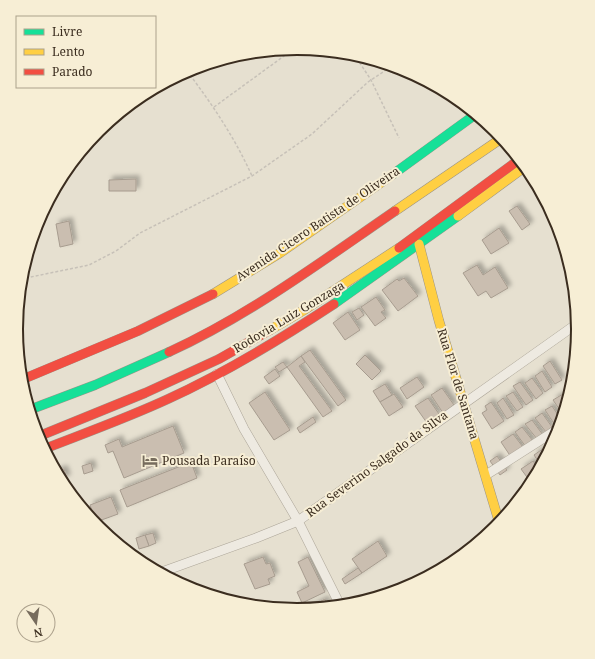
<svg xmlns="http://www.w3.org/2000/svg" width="595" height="659" viewBox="0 0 595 659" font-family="'Noto Serif',serif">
	<defs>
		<filter id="shadow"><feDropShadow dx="3.5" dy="-3.5" stdDeviation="2" flood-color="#0004"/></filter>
	</defs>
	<rect width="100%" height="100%" fill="#e6e0d0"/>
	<!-- building -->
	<g fill="#cabeb0" stroke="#a79c8f" filter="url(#shadow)">
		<polygon points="136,179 136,191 109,191 109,180"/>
		<polygon points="517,206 530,224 522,230 509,211"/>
		<polygon points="69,221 73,244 60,247 56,224"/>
		<polygon points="499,228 509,243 491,254 482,240"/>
		<polygon points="477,265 483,275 495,267 508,288 491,298 486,291 478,296 463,273"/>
		<polygon points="404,278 418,296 398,311 382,290 397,279 399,281"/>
		<polygon points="376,297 385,310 381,312 386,318 375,326 361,307"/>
		<polygon points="359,308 364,315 357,320 352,312"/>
		<polygon points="348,312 360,330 345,340 333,323"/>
		<polygon points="310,350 346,400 338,406 301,356"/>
		<polygon points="365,355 381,371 372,380 356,364"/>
		<polygon points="301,356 305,362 299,366 332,411 323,417 287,367"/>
		<polygon points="550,361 562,380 555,384 543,366"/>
		<polygon points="283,362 287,367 279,372 275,367"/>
		<polygon points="275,369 280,376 269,384 264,377"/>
		<polygon points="542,371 552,387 545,392 535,376"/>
		<polygon points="417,377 424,387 407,399 400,388"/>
		<polygon points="532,378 543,393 536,399 525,383"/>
		<polygon points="520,382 533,400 526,405 513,386"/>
		<polygon points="385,384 392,395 380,402 373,391"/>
		<polygon points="572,387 573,388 568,402 563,394"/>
		<polygon points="442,388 454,405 443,413 431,395"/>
		<polygon points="265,392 290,430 274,440 249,403"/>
		<polygon points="513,392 523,407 517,411 506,396"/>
		<polygon points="394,394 403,407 389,416 380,402"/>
		<polygon points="563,394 568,402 564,416 553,400"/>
		<polygon points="428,398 439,414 427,423 415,406"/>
		<polygon points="503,398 514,415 507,419 497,403"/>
		<polygon points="491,402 504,421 492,429 482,413 487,410 485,406"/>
		<polygon points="552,406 562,421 555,425 545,410"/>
		<polygon points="542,413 552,427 546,432 535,418"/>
		<polygon points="313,417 316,422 300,433 297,428"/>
		<polygon points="532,420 543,435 537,439 525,424"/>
		<polygon points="173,426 184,453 124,478 113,451 108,453 105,445 119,439 122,447"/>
		<polygon points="522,427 533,441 526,447 515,432"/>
		<polygon points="513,434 526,451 511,457 501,442"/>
		<polygon points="554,442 555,443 548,455 544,448"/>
		<polygon points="544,448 548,455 542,467 534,455"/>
		<polygon points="497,456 507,470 500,475 490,461"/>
		<polygon points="533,461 540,471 532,484 521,469"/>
		<polygon points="191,462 197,478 127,507 120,490"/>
		<polygon points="91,463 93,471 84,474 82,466"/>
		<polygon points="64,469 67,478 60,480 56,471"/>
		<polygon points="111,497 118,514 96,522 90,505"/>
		<polygon points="522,497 511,511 508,508"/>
		<polygon points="153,533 156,543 149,546 145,535"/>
		<polygon points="145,535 149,546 139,549 136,538"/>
		<polygon points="378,541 387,556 362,573 352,559"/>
		<polygon points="263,557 266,564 270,563 275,576 268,579 270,584 255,589 244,564"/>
		<polygon points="308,557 325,592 302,603 297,592 309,586 298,562"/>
		<polygon points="358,568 362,573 345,584 342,579"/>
		<polygon points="325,599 329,608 307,610 306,609"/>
	</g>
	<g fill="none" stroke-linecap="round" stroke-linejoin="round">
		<defs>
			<g id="street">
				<polyline points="217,374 244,429 298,521 341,607"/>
				<polyline points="486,475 561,427"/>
				<polyline points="159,573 256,538 298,521 578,323"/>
			</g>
			<g id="fast">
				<polyline points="392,175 476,114"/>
				<polyline points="334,304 458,216"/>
				<polyline points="29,410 95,385 169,352"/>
			</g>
			<g id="slow">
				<polyline points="395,211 502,138"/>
				<polyline points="458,216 526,166"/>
				<polyline points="419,244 439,321 500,525"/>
				<polyline points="213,294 280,253 392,175"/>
				<polyline points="270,330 304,310 399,248"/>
			</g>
			<g id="jam">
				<polyline points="399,248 520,159"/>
				<path d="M 169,352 C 250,315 322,261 395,211"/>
				<polyline points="21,380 138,331 213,294"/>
				<polyline points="37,437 145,393 219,359 270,330"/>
				<path d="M 44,449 C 85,433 127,418 168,399 C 225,373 281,339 334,304"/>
			</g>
		</defs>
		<!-- street casing -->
		<use href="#street" stroke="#aca598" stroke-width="10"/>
		<!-- fast casing -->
		<use href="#fast" stroke="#9b9488" stroke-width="10"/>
		<!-- slow casing -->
		<use href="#slow" stroke="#9b9488" stroke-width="10"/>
		<!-- jam casing -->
		<use href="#jam" stroke="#9b9488" stroke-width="10"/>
		<!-- path -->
		<g stroke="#c7c1b8" stroke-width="1.5" stroke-dasharray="3 2" stroke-linecap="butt">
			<polyline points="354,54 371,80 399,138"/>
			<path d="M 187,71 C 212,104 235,138 252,176"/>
			<polyline points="214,107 295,48"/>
			<polyline points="21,279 89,265 116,251 140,233 252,176 312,134 368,82 392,66"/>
		</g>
		<!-- street -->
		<use href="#street" stroke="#eeeae1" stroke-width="9"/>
		<!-- fast -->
		<use href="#fast" stroke="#16e098" stroke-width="9"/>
		<!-- slow -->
		<use href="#slow" stroke="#ffcf43" stroke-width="9"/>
		<!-- jam -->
		<use href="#jam" stroke="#f24e42" stroke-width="9"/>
	</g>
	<!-- icons -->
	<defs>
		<symbol id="hotel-bare" viewBox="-9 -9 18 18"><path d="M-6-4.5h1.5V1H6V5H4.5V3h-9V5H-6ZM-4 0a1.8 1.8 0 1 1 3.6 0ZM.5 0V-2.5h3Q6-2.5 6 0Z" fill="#776c5d" stroke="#f7eed5" stroke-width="2.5" paint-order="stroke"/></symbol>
	</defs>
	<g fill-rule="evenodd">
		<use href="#hotel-bare" x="139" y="450" width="22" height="22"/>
	</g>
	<g text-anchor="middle" stroke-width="4" stroke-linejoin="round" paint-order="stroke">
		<!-- street labels -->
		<g font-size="12" fill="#3b2d1f" stroke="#f7eed5">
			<text transform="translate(318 224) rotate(-34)" y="4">Avenida Cicero Batista de Oliveira</text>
			<text transform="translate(289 317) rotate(-31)" y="4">Rodovia Luiz Gonzaga</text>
			<text transform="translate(458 384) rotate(73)" y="4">Rua Flor de Santana</text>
			<text transform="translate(377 464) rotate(-36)" y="4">Rua Severino Salgado da Silva</text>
		</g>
		<!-- poi labels -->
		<g font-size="12" fill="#3b2d1f" stroke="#f7eed5" text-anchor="start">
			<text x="162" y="465">Pousada Paraíso</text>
		</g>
	</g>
	<!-- crop -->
	<path d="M0 0H595V659H0ZM23 329a274 274 0 1 1 548 0a274 274 0 1 1-548 0Z" fill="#f7eed5" fill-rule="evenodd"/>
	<path fill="none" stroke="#3b2d1f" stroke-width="2" d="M23 329a274 274 0 1 1 548 0a274 274 0 1 1-548 0Z"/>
	<!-- legend -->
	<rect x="16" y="16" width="140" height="72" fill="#f7eed5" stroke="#aca18c"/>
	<rect x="24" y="29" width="20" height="6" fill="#16e098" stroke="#aca18c"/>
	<text x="52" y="36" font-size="12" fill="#3b2d1f">Livre</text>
	<rect x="24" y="49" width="20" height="6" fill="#ffcf43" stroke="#aca18c"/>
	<text x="52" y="56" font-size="12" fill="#3b2d1f">Lento</text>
	<rect x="24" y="69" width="20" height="6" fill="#f24e42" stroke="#aca18c"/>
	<text x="52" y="76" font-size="12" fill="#3b2d1f">Parado</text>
	<!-- north arrow -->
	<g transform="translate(36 623) rotate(167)"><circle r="19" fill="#f7eed5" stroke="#aca18c"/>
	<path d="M0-3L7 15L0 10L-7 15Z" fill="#776c5d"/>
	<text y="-6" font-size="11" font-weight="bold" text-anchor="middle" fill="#3b2d1f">N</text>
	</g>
</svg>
